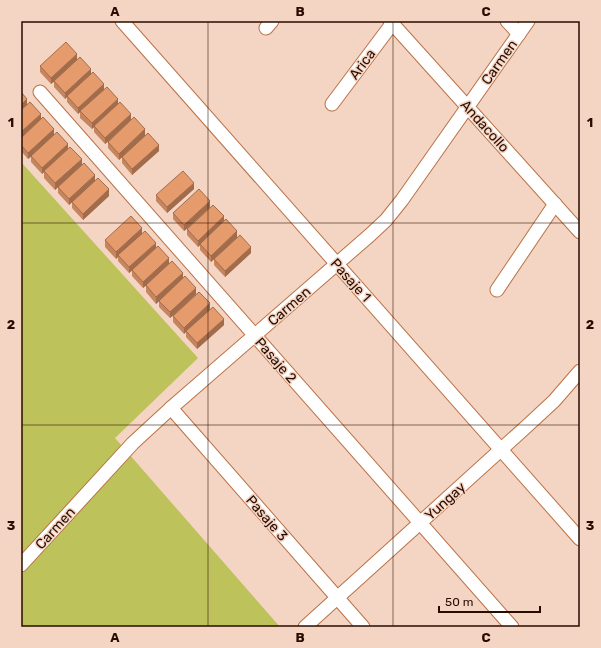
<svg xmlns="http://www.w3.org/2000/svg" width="601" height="648" viewBox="0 0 601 648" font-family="Rubik,sans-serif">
	<rect width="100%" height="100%" fill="#f4d4c2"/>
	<!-- green -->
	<polygon fill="#bec25a" points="21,162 198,358 115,438 280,627 21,627"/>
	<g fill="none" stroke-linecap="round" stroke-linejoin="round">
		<defs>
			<g id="street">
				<polyline points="122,21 580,539"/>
				<polyline points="390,21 580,232"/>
				<polyline points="507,21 519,34"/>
				<polyline points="266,28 272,21"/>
				<polyline points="40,92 512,627"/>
				<polyline points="332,104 392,24"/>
				<polyline points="497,290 555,204"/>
				<polyline points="171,408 363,627"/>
				<polyline points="21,565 133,443 171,408 370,235 386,220 402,200 528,21"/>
				<polyline points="305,627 527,426 554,401 580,371"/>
			</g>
		</defs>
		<!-- street casing -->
		<use href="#street" stroke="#ba7246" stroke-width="15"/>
		<!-- street -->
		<use href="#street" stroke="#fff" stroke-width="13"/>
	</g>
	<!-- wall -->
	<g fill="#c6855e">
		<polygon points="77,59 91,74 159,151 132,175 122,163 122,157 119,160 108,148 108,142 105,144 94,132 94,127 92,129 80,118 80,112 78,114 67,102 67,97 65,99 54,87 54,82 51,84 40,72 40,66"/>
		<polygon points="21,92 27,104 109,196 83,220 72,208 72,202 69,205 58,193 58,187 55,190 44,178 44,172 42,174 31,162 31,157 28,159 21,151"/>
		<polygon points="194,189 167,213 156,201 156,195"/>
		<polygon points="210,207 251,253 225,277 214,265 214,259 211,262 200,250 200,245 198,247 187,235 187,229 184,231 173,219 173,213"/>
		<polygon points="142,233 156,248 224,325 197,349 186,337 186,331 184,334 173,322 173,316 170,318 159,307 159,301 156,304 146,292 146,286 143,288 132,276 132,271 129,273 118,261 118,256 116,259 105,247 105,240"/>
	</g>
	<!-- shaded-wall -->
	<g fill="#a16c4c">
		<polygon points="77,54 77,60 51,84 51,78"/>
		<polygon points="91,69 91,75 65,99 65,93"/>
		<polygon points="104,84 104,90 78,114 78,108"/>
		<polygon points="27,99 27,105 21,111 21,105"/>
		<polygon points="118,99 118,105 92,129 92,123"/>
		<polygon points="41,114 41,120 21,138 21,132"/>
		<polygon points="131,114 131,120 105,144 105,138"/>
		<polygon points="54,129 54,135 28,159 28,153"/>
		<polygon points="145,129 145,136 119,160 119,154"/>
		<polygon points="68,144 68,150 42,174 42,168"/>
		<polygon points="159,145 159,151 132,175 132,169"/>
		<polygon points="82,159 82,165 55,190 55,183"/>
		<polygon points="95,175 95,181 69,205 69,199"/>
		<polygon points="194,183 194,189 167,213 167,207"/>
		<polygon points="109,189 109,196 83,220 83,214"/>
		<polygon points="210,201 210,207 184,231 184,225"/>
		<polygon points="224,216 224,222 198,247 198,241"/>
		<polygon points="142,228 142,234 116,259 116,252"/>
		<polygon points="237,231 237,238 211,262 211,256"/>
		<polygon points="156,243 156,249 129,273 129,267"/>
		<polygon points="251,247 251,253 225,277 225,271"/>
		<polygon points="169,258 169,264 143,288 143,282"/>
		<polygon points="183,273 183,279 156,304 156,297"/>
		<polygon points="196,288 196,294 170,318 170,312"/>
		<polygon points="210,303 210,310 184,334 184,328"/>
		<polygon points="224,319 224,325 197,349 197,343"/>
	</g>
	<!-- building -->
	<g fill="#e69b6d" stroke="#a16c4c">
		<polygon points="66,42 77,54 51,78 40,66"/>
		<polygon points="80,57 91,69 65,93 54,81"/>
		<polygon points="93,72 104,84 78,108 67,96"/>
		<polygon points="107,87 118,99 92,123 80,111"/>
		<polygon points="21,92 27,99 21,105"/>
		<polygon points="30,102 41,114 21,132 21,110"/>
		<polygon points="120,102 131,114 105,138 94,126"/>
		<polygon points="43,117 54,129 28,153 21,145 21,138"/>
		<polygon points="134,117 145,129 119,154 108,142"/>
		<polygon points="57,132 68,144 42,168 31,156"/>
		<polygon points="148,133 159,145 132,169 122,157"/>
		<polygon points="70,147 82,159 55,183 44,171"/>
		<polygon points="84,163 95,175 69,199 58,187"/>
		<polygon points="183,171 194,183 167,207 156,195"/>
		<polygon points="98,178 109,189 83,214 72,202"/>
		<polygon points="199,189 210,201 184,225 173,213"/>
		<polygon points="213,205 224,216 198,241 187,229"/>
		<polygon points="131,216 142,228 116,252 105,240"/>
		<polygon points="226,219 237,231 211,256 200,244"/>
		<polygon points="145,231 156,243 129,267 118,255"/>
		<polygon points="240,235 251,247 225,271 214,259"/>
		<polygon points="158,246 169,258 143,282 132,270"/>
		<polygon points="172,261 183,273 156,297 146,285"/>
		<polygon points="185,276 196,288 170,312 159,301"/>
		<polygon points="199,292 210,303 184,328 173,316"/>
		<polygon points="213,307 224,319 197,343 186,331"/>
	</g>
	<!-- grid -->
	<path fill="none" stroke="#280c00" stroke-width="1" stroke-opacity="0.55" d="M 208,21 L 208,627M 393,21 L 393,627M 21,223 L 580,223M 21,425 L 580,425"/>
	<g text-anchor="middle" stroke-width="3" stroke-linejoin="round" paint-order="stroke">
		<!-- street labels -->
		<g font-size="14" fill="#280c00" stroke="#f4d4c2">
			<text transform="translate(499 62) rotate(-55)" y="5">Carmen</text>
			<text transform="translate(362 64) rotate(-53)" y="5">Arica</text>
			<text transform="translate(485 126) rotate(48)" y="5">Andacollo</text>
			<text transform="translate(351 280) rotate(48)" y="5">Pasaje 1</text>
			<text transform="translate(289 306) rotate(-41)" y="5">Carmen</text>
			<text transform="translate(276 360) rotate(49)" y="5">Pasaje 2</text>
			<text transform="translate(445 501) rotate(-42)" y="5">Yungay</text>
			<text transform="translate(267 518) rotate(49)" y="5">Pasaje 3</text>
			<text transform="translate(55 528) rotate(-48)" y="5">Carmen</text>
		</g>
	</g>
	<!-- border -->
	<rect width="601" height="648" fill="none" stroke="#f4d4c2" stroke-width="44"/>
	<!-- scale -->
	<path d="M439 606v6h101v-6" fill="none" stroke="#280c00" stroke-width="2"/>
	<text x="445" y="606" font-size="12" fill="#280c00" stroke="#f4d4c2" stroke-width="3" paint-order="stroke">50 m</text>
	<rect x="22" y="22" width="557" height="604" fill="none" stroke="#280c00" stroke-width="1.5"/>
	<g font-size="13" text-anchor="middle" font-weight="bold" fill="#280c00">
		<text x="115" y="16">A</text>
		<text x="300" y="16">B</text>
		<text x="486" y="16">C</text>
		<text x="11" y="127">1</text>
		<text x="590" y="127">1</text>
		<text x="11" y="329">2</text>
		<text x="590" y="329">2</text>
		<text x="11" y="530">3</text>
		<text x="590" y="530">3</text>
		<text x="115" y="642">A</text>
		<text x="300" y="642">B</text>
		<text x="486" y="642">C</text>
	</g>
</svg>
